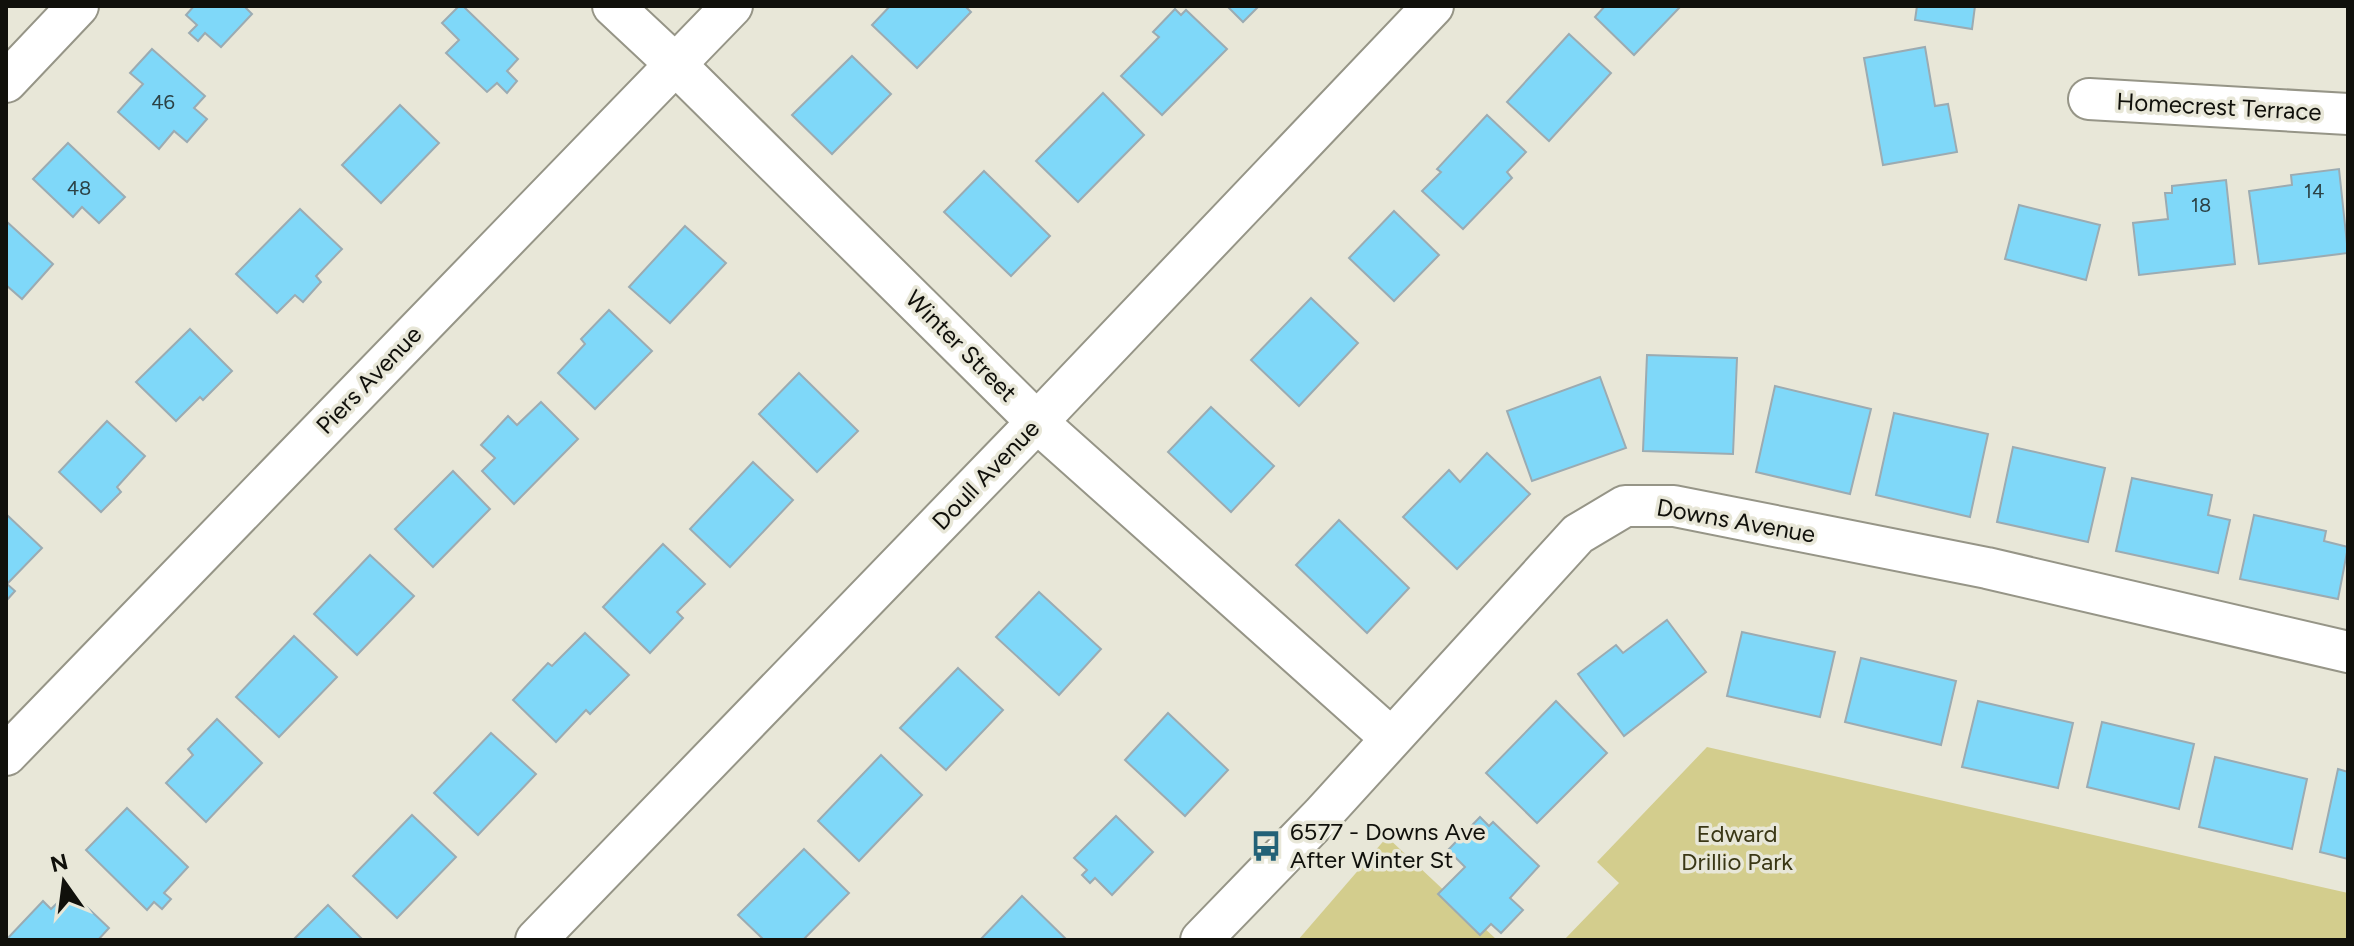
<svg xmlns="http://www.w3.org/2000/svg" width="2354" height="946" viewBox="0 0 2354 946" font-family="Figtree,sans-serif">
	<rect width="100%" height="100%" fill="#e8e7d8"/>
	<!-- green -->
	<g fill="#d3cd8d">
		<polygon points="1707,747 2348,893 2348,940 1564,940 1619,883 1597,862"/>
		<polygon points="1387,837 1497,940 1298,940"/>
	</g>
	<!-- building -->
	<g fill="#7fd8f9" stroke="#9babb2" stroke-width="2">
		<polygon points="194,6 244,6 252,14 221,47 205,33 198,41 189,33 197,25 186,15"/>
		<polygon points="459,6 463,6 518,59 507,71 517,81 507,93 497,83 487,92 446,53 459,40 442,23"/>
		<polygon points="890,6 965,6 971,12 917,68 872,25"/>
		<polygon points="1227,6 1259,6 1243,22"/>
		<polygon points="1605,6 1681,6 1634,55 1595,17"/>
		<polygon points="1917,6 1975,6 1972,29 1915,20"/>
		<polygon points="1175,9 1181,15 1186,10 1227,49 1162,115 1121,76 1159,37 1153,32"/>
		<polygon points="1569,34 1611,73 1549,141 1507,102"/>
		<polygon points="1925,47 1935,106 1948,104 1957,152 1883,165 1864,58"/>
		<polygon points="152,49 205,96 194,108 207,119 187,142 174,131 159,149 118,112 143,84 130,73"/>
		<polygon points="852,56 891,94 832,154 792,115"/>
		<polygon points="1103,93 1144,135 1078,202 1036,161"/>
		<polygon points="400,105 439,143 381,203 342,165"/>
		<polygon points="1487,115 1526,152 1507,172 1512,178 1463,229 1422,191 1441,172 1437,169"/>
		<polygon points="68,143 125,197 99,223 82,207 73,217 33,179"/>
		<polygon points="2339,169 2348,253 2259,264 2249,191 2292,185 2291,175"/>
		<polygon points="984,171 1050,236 1011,276 944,212"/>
		<polygon points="2226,180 2235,264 2139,275 2133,223 2168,219 2165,193 2172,193 2172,186"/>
		<polygon points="2019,205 2100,225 2086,280 2005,259"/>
		<polygon points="300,209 342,249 316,276 321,282 303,302 295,295 277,313 236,274"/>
		<polygon points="1394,211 1439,255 1394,301 1349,258"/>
		<polygon points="6,221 53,264 22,299 6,285"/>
		<polygon points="685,226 726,263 670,323 629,287"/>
		<polygon points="1311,298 1358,343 1299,406 1251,360"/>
		<polygon points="609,310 652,351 595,409 558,373 585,344 581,339"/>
		<polygon points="190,329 232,371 203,400 200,397 176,421 136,382"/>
		<polygon points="1647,355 1737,358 1733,454 1643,451"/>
		<polygon points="799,373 858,431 817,472 759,414"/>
		<polygon points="1600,377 1626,448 1532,481 1507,411"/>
		<polygon points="1775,386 1871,409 1850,494 1756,472"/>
		<polygon points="541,402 578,439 514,504 482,471 495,458 481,445 508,416 517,425"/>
		<polygon points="1211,407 1274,466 1231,512 1168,452"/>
		<polygon points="1894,413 1988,434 1970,517 1876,495"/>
		<polygon points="107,421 145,456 117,487 121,492 101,512 59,472"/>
		<polygon points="2013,447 2105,468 2088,542 1997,522"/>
		<polygon points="1487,453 1530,494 1457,569 1403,517 1449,470 1460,482"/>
		<polygon points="753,462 793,500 730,567 690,529"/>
		<polygon points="453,471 490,509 433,567 395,529"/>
		<polygon points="2132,478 2212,495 2208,515 2230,520 2218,573 2116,551"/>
		<polygon points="7,515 42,548 7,584 15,591 6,601"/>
		<polygon points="2254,515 2326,531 2324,541 2348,547 2338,599 2240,579"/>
		<polygon points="1339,520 1409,588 1367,633 1296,565"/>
		<polygon points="663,544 705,584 677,612 683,618 650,653 603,607"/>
		<polygon points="370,555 414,596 357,655 314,614"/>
		<polygon points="1039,592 1101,649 1059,695 996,637"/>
		<polygon points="1667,620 1706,672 1624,736 1578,674 1616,645 1623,653"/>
		<polygon points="1742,632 1835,652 1820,717 1727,696"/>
		<polygon points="585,633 629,675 590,714 586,710 556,742 513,700 548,663 552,666"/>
		<polygon points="294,636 337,677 279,737 236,697"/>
		<polygon points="1861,658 1956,681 1941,745 1845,722"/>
		<polygon points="958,668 1003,710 946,770 900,728"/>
		<polygon points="1556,701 1607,753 1537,823 1486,773"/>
		<polygon points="1978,701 2073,723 2058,788 1962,767"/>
		<polygon points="1168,713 1228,770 1185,816 1125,760"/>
		<polygon points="217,719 262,763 206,822 166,783 193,755 188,749"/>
		<polygon points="2102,722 2194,744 2179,809 2087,787"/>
		<polygon points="491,733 536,774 478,835 434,793"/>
		<polygon points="881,755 922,795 859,861 818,821"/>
		<polygon points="2215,757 2307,779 2292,849 2199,827"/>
		<polygon points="2338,769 2348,772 2348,859 2320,852"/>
		<polygon points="127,808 188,867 164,893 171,899 162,909 154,902 147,910 86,850"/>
		<polygon points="412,815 456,857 397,918 353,876"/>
		<polygon points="1116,816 1153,852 1112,895 1095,878 1090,883 1082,875 1087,870 1074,858"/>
		<polygon points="1480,817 1489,826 1493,822 1539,866 1510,898 1523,910 1501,933 1491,924 1480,935 1438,894 1465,867 1448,850"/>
		<polygon points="804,849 849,893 803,940 764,940 738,915"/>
		<polygon points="70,891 109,928 98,940 6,940 43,901 51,909"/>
		<polygon points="1022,896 1067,940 980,940"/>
		<polygon points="328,905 363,940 293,940"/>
	</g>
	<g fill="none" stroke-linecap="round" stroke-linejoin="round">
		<defs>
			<g id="street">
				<polyline points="613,6 675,64 1037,422 1391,738"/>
				<polyline points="6,82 78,6"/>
				<polyline points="2089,99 2348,114"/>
				<polyline points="6,755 732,6"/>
				<polyline points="536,940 1037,422 1433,6"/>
				<polyline points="1201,940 1322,815 1578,534 1625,506 1674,506 1987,568 2348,652"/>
			</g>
		</defs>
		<!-- street casing -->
		<use href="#street" stroke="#969587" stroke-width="44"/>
		<!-- street -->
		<use href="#street" stroke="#fff" stroke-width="40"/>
	</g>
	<!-- icons -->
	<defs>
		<symbol id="bus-bare" viewBox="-9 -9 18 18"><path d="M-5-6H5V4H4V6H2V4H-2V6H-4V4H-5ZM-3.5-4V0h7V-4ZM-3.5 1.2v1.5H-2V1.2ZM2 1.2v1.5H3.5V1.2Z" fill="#226177" stroke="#e8e7d8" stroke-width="2.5" paint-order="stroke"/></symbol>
	</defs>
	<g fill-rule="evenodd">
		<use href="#bus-bare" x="1244" y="824" width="44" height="44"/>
	</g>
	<g text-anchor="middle" stroke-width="7" stroke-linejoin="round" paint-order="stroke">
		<!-- number labels -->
		<g font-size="20" fill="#2c4246">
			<text x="163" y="109">46</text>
			<text x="79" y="195">48</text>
			<text x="2314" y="198">14</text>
			<text x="2201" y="212">18</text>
		</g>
		<!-- street labels -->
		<g font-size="24" fill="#10100b" stroke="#e8e7d8">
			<text transform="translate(2219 107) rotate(3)" y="8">Homecrest Terrace</text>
			<text transform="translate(961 346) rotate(45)" y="8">Winter Street</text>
			<text transform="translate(369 380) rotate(-46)" y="8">Piers Avenue</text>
			<text transform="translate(986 475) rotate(-46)" y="8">Doull Avenue</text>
			<text transform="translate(1736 521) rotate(10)" y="8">Downs Avenue</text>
		</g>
		<!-- poi labels -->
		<g font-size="24" fill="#10100b" stroke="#e8e7d8" text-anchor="start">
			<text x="1290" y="840">6577 - Downs Ave<tspan x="1290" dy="28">After Winter St</tspan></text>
		</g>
		<!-- park labels -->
		<g font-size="24" fill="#3a3715" stroke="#e8e7d8">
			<text x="1737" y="842">Edward<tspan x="1737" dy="28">Drillio Park</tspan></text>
		</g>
	</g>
	<!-- border -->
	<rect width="2354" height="946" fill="none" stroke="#10100b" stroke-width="16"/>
	<!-- north arrow -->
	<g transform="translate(64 882) rotate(346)" stroke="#e8e7d8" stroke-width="6" paint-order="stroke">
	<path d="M0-6L14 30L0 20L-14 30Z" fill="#10100b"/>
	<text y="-12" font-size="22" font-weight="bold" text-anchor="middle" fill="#10100b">N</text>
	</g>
</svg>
